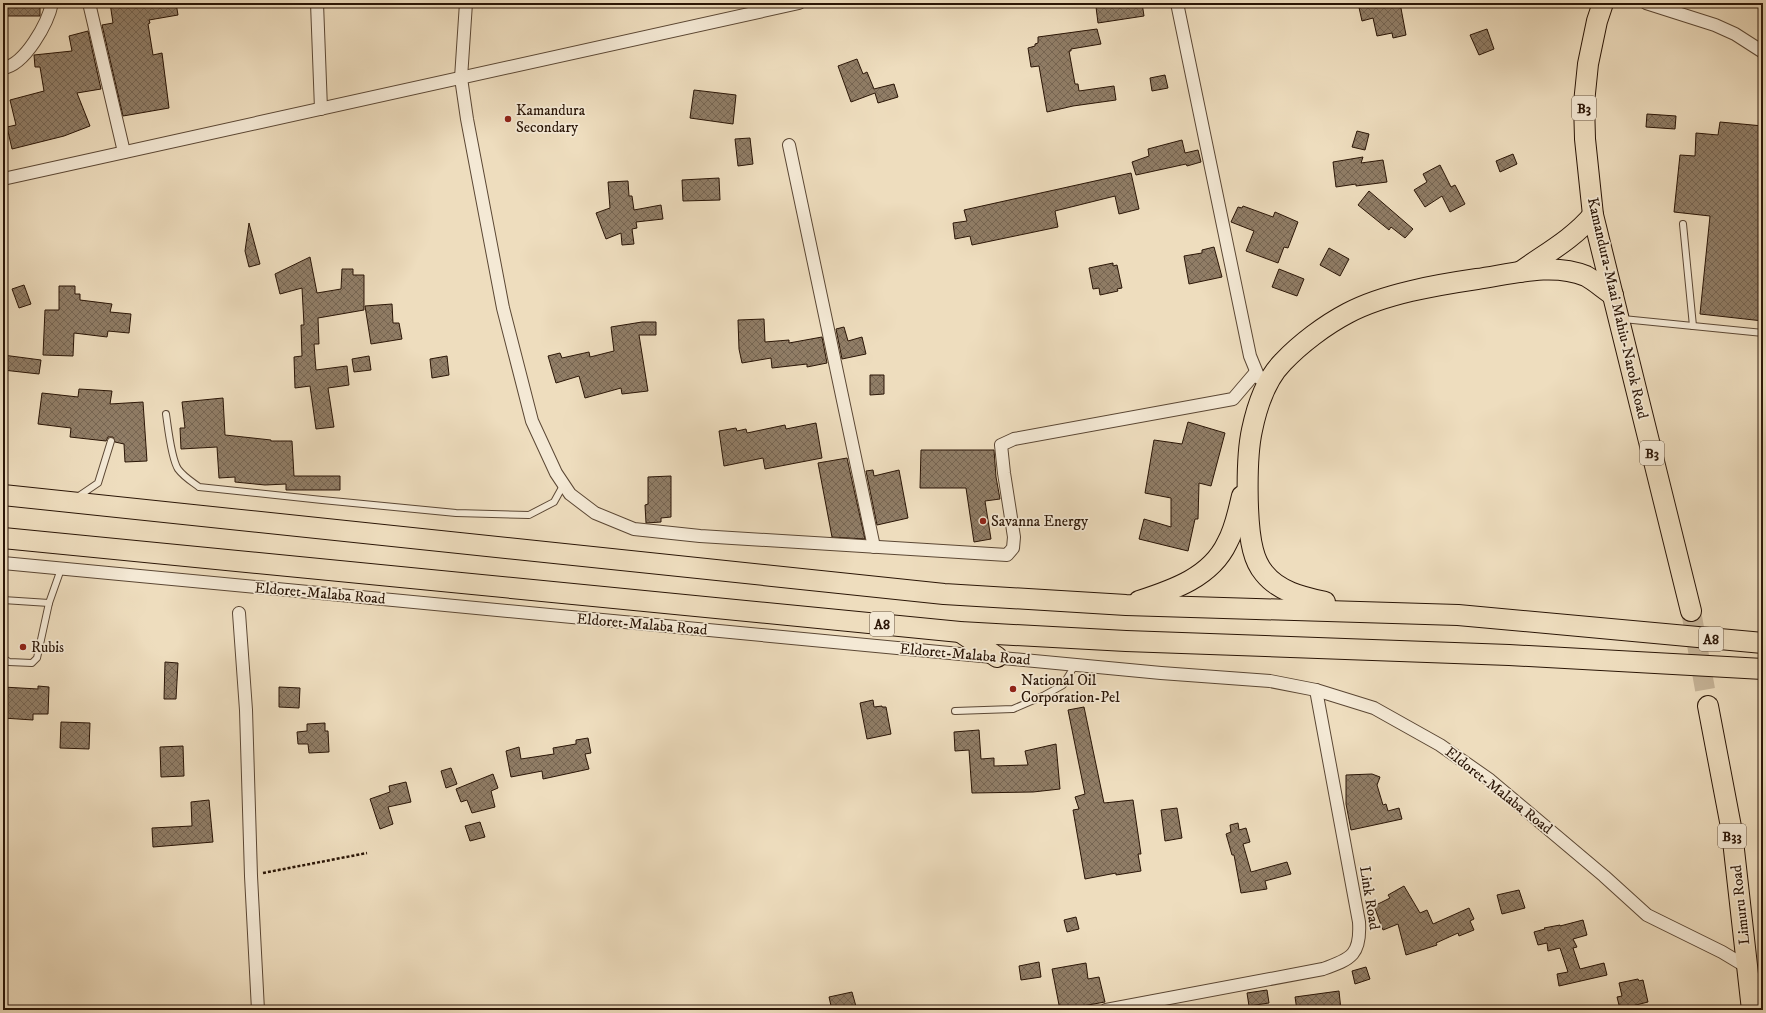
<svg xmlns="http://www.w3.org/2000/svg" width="1766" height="1013" viewBox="0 0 1766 1013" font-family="'IM FELL DW Pica',serif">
	<defs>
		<pattern id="building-cross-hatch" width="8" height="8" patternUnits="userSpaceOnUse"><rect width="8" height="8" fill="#907d66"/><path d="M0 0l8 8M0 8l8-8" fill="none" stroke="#766552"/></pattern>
	</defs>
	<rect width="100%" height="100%" fill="#eeddbe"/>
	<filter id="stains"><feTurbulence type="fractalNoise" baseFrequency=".005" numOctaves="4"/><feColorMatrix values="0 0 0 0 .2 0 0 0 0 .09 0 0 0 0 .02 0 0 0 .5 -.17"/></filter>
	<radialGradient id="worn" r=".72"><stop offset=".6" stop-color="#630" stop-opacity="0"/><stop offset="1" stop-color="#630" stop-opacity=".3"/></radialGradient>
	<!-- building -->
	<g fill="url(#building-cross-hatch)" stroke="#2a1506">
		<rect x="3" y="3" width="37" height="13"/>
		<polygon points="110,3 176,3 178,15 149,20 150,23 148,24 153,55 162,53 169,108 123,116 102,25 113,23"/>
		<polygon points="1121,3 1142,3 1144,16 1098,23 1096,7"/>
		<polygon points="1358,3 1400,3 1406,35 1393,38 1392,33 1377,36 1373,18 1362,21"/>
		<polygon points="1097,29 1101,44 1071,49 1071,51 1069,51 1075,84 1078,84 1079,91 1114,86 1116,100 1073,106 1047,112 1039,66 1031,67 1028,48 1035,46 1035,44 1038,43 1038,37"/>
		<polygon points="1487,29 1494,49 1479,55 1470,35"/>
		<polygon points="88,31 101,89 77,93 90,126 64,136 12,149 7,127 16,125 10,100 44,91 40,67 35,67 34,55 72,51 69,36"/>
		<polygon points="857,59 863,74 867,72 874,89 894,84 898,97 878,103 875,93 851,102 838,66"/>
		<polygon points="1165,75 1168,88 1152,91 1150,78"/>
		<polygon points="694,90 736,95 733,124 690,118"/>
		<polygon points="1647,114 1676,116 1675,129 1646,127"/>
		<polygon points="1720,122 1763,126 1763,321 1700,314 1710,216 1674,212 1680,155 1695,156 1696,133 1718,135"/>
		<polygon points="1357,131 1369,134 1365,150 1352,147"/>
		<polygon points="750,138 753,164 738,166 735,139"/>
		<polygon points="1182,140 1185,153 1198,150 1201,162 1187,166 1186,164 1136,175 1132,162 1149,156 1148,149"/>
		<polygon points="1513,154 1517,164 1500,172 1496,161"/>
		<polygon points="1363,157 1361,163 1383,160 1387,182 1356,186 1356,184 1336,187 1333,162"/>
		<polygon points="1440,165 1451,187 1455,185 1465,204 1450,212 1442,196 1425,207 1414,190 1427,182 1423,174"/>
		<polygon points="1131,173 1139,209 1119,214 1115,196 1055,211 1058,227 972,245 970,236 955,239 953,223 967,221 964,210"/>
		<polygon points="719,178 720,200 683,201 682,180"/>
		<polygon points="628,181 629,196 632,196 634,210 661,205 663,219 636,222 637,228 632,229 634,244 622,245 621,233 606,239 596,213 610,208 608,182"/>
		<polygon points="1369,191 1413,229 1405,238 1391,227 1389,230 1358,205"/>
		<polygon points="1243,206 1273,217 1275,212 1298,222 1288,248 1284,247 1278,263 1246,251 1254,231 1231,222 1238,207 1242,208"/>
		<polygon points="249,223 260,264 249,267 245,251"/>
		<polygon points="1214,247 1222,277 1189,284 1184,256 1202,253 1202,250"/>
		<polygon points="1329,248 1349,259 1340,276 1320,265"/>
		<polygon points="310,257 317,293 341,289 342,269 353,269 353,275 364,275 364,310 318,318 319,344 314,344 316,370 347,366 349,385 328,388 334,427 316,429 310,386 295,388 294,357 302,356 301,325 304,325 302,288 280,294 275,274"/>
		<polygon points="1113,263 1113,266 1117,265 1122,288 1117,289 1118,291 1100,295 1099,288 1093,289 1089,268"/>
		<polygon points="1279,269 1304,279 1297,296 1272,287"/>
		<polygon points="24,285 31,304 19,308 12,289"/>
		<polygon points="59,286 75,286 75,294 80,294 80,300 112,304 110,312 131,314 129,333 108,331 107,337 74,333 73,356 43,355 45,310 59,310"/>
		<polygon points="392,304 393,323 399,323 402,339 371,344 365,306"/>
		<polygon points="764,319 765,342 789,340 789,343 822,337 827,363 807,367 807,364 772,368 771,358 742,363 739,349 738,320"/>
		<polygon points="642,322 656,322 656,335 639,335 648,391 622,394 621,388 585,398 579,376 556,383 548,356 560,353 562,358 589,352 590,357 614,351 611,327"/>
		<polygon points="844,327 848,341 862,337 866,354 842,359 836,329"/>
		<polygon points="3,355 41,360 39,374 3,370"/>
		<polygon points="369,356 371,370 354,372 352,359"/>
		<polygon points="447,356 449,375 432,378 430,359"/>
		<polygon points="870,375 884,375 884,394 870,395"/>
		<polygon points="79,389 112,391 110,404 143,402 147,461 125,462 124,444 115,442 113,437 108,437 106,441 70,437 71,428 38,424 42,393 78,397"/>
		<polygon points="223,398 225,435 271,440 271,441 292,441 294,476 340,476 340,490 286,490 286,484 265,485 235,482 235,477 219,478 217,447 181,449 180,428 185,428 182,402"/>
		<polygon points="1188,422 1225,433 1211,486 1199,483 1198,519 1195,519 1188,551 1139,539 1144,519 1171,527 1171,498 1145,493 1154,440 1182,444"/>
		<polygon points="816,423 822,458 765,469 763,458 724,466 719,431 736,428 737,431 746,429 747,433 785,425 786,429"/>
		<polygon points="921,450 994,450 996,477 1000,499 985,501 991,539 974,542 966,488 920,488"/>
		<polygon points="847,458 865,539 832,537 818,463"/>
		<polygon points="873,470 874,476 899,470 908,518 877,525 866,471"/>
		<polygon points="671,476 671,517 661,518 661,522 646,523 645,505 648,504 648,477"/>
		<polygon points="165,662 178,663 176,699 164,699"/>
		<polygon points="38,686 49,687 48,714 33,714 33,720 3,718 3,687 38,689"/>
		<polygon points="279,687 300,688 299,708 279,707"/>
		<polygon points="873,700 874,707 882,706 882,707 886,707 891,734 867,739 860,703"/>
		<polygon points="1084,707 1104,803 1133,800 1141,854 1138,854 1141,871 1116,875 1116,873 1085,879 1073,810 1079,809 1075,797 1085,794 1068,710"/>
		<polygon points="61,722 90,723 89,749 60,748"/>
		<polygon points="325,723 325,731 328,731 329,752 309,753 308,744 298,744 297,732 307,731 307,724"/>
		<polygon points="979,730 981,759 994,758 994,766 1028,765 1025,751 1056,744 1060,789 1033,792 972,793 969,750 955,751 954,732"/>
		<polygon points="588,738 591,753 585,754 589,769 543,779 542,771 511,777 506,751 519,747 521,759 554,754 553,748 576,744 576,740"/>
		<polygon points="183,746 184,776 161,777 160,747"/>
		<polygon points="451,768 457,784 446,788 441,771"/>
		<polygon points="493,774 498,788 491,791 495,807 472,813 467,800 461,802 456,789"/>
		<polygon points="1372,774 1380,777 1377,785 1383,805 1386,804 1388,811 1399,808 1402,819 1351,830 1346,804 1346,775"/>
		<polygon points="406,782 411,802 388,807 393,824 380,829 370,799 390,792 389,786"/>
		<polygon points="209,800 213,842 153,847 152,828 192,826 191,802"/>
		<polygon points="1177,808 1182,838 1165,841 1161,810"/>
		<polygon points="480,822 485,837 470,841 465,826"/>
		<polygon points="1238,823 1239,830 1246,828 1250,842 1243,844 1251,872 1287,862 1291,874 1265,881 1267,889 1241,893 1234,855 1232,855 1226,834 1231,832 1230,825"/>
		<polygon points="1404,886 1420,913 1427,910 1433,924 1469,908 1474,919 1470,921 1474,930 1459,936 1458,933 1436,943 1437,945 1406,955 1398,924 1383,930 1374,906 1390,898 1388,895"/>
		<polygon points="1519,890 1525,908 1502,914 1497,895"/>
		<polygon points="1076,917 1079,929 1067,932 1064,920"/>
		<polygon points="1583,920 1587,935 1573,939 1577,947 1573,948 1580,969 1604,963 1607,975 1559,986 1557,974 1568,972 1560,948 1548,951 1547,943 1538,945 1534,932 1545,929 1544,928 1560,925 1560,926"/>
		<polygon points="1039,962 1041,977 1021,980 1019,966"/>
		<polygon points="1086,963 1088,979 1099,977 1105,1002 1060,1010 1052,969"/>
		<polygon points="1366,967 1370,979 1355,984 1352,971"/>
		<polygon points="1638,979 1639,981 1643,980 1648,1002 1620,1009 1617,997 1622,996 1619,983"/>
		<polygon points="1267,990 1269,1003 1249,1006 1247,993"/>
		<polygon points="1339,991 1341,1010 1297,1010 1295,997"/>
		<polygon points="852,992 857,1010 832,1010 829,997"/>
	</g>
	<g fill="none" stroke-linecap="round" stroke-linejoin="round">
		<!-- trunk-tunnel -->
		<polyline stroke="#c7b599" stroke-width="20" stroke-dasharray="20 10" stroke-linecap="butt" points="1691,611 1708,706"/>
		<defs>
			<g id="service">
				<polyline points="1683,224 1693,326"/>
				<polyline points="1623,319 1763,333"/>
				<path d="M 166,414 C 168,427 171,458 178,469 C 184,477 191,481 199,487 L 322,500 L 456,513 L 529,515 L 554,502 L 564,484"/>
				<polyline points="76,498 98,483 111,441"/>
				<polyline points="3,600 49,603"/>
				<polyline points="3,658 9,662 32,663 37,658 49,603 61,569"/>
				<polyline points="955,711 1013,709 1043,696 1063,685 1075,665"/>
			</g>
			<g id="minor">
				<polyline points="89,3 124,152"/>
				<polyline points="317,3 321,109"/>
				<polyline points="466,3 461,78 467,119 503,308 532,421 556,473 570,494 595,513 634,529 700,536 1007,555 1013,548 1014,537 1004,473 1001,445 1014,439 1233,399 1256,372"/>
				<polyline points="1177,3 1250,356 1259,378"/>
				<polyline points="1646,3 1715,25 1735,34 1763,52"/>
				<path d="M 3,68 C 25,65 48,23 52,3"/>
				<polyline points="789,145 874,547"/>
				<polyline points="3,179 799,3"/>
				<polyline points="3,563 1161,673 1270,681 1316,690 1374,708 1440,745 1490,780 1604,876 1647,915 1722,952 1747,967"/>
				<polyline points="239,613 246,710 251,876 258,1010"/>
				<path d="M 1106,1010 L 1323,969 C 1352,959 1361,954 1359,922 L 1316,690"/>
			</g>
			<g id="trunk">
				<polyline points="1603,3 1597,21 1588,64 1584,103 1585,139 1593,215 1691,611"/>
				<path d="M 1520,272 C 1545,254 1573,239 1593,215"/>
				<polyline points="3,495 944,594 1126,605 1458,615 1763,643"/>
				<polyline points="3,538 960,632 1126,641 1509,655 1763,669"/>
				<path d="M 1139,601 C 1173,590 1211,577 1227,543 C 1235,529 1238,512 1242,496"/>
				<path d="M 1325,602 C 1303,597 1279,592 1264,573 C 1259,567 1255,558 1253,550 C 1246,523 1246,457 1252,430 C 1257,406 1265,380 1283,362 C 1300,344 1325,325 1348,313 C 1384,294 1436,285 1477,279 C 1512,274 1552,262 1586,276 C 1595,281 1604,289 1613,295"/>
				<polyline points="960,632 997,657"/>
				<polyline points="1708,706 1732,832 1752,1010"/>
			</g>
		</defs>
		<!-- service casing -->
		<use href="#service" stroke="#5b4734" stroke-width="8"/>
		<!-- minor casing -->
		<use href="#minor" stroke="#5b4734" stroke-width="14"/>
		<!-- trunk casing -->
		<use href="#trunk" stroke="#2a1506" stroke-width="22"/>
		<!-- path -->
		<polyline stroke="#2a1506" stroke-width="2.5" stroke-dasharray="3 2" stroke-linecap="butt" points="263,873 367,853"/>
		<!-- service -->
		<use href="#service" stroke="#f4e9d5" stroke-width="6"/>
		<!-- minor -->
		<use href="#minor" stroke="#f4e9d5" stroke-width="12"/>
		<!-- trunk -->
		<use href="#trunk" stroke="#eeddbe" stroke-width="20"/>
	</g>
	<!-- markers -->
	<g fill="#8f2418" stroke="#f4e9d5" stroke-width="1.5">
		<circle cx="508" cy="119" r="4"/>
		<circle cx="983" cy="521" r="4"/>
		<circle cx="23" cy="647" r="4"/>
		<circle cx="1013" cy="689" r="4"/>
	</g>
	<g text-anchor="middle" stroke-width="3.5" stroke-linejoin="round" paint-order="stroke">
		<!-- shield labels -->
		<g fill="#f4e9d5" stroke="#675544" stroke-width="1">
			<rect x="1572" y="96" width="24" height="24" rx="3"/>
			<rect x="1640" y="441" width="24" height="24" rx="3"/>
			<rect x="870" y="612" width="24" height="24" rx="3"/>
			<rect x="1699" y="627" width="24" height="24" rx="3"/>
			<rect x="1718" y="824" width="28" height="24" rx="3"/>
		</g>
		<g font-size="14" font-weight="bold" fill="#2a1506">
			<text x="1584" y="113">B3</text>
			<text x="1652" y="458">B3</text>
			<text x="882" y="629">A8</text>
			<text x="1711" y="644">A8</text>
			<text x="1732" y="841">B33</text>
		</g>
		<!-- poi labels -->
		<g font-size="15" fill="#2a1506" stroke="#f4e9d5" text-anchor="start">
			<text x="516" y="115">Kamandura<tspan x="516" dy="17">Secondary</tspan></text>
			<text x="991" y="526">Savanna Energy</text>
			<text x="31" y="652">Rubis</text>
			<text x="1021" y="685">National Oil<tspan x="1021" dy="17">Corporation-Pel</tspan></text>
		</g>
		<!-- street labels -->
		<g font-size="15" fill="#2a1506" stroke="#f4e9d5">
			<text transform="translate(1618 308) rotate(77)" y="5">Kamandura-Maai Mahiu-Narok Road</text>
			<text transform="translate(320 593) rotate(5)" y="5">Eldoret-Malaba Road</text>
			<text transform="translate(642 624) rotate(5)" y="5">Eldoret-Malaba Road</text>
			<text transform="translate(965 654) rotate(5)" y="5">Eldoret-Malaba Road</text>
			<text transform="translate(1499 790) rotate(38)" y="5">Eldoret-Malaba Road</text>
			<text transform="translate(1370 898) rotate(81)" y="5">Link Road</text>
			<text transform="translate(1740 905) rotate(-96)" y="5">Limuru Road</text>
		</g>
	</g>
	<!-- margin -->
	<rect width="1766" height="1013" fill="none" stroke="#eeddbe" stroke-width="16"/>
	<rect x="4" y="4" width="1758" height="1005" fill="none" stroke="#2a1506" stroke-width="2"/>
	<rect x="8" y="8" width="1750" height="997" fill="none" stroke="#2a1506"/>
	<rect width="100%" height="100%" filter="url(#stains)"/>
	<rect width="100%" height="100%" fill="url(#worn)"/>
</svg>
